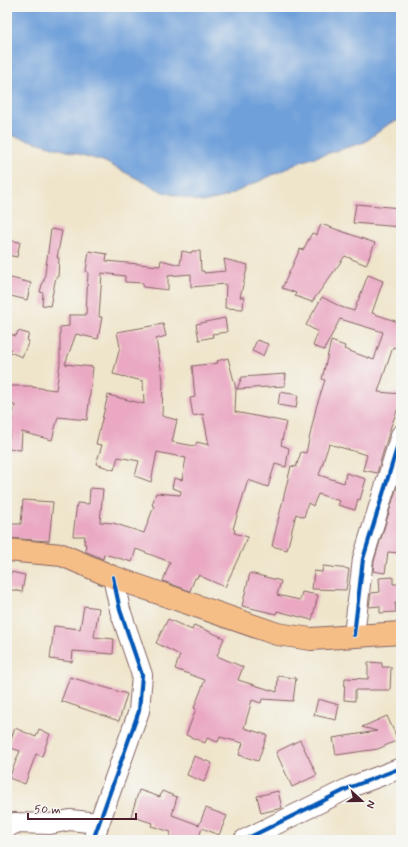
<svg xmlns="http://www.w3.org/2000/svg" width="408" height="847" viewBox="0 0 408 847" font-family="Mynerve,sans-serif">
	<rect width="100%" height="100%" fill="#f6f6f2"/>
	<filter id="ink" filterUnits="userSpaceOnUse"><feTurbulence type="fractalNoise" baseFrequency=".025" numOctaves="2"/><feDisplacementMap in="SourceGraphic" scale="8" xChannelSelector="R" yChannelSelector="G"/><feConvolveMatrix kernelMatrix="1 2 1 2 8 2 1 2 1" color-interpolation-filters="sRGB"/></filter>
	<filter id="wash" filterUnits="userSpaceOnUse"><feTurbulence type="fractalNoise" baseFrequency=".012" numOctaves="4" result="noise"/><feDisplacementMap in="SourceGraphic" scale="16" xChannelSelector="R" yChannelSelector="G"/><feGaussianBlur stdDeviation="0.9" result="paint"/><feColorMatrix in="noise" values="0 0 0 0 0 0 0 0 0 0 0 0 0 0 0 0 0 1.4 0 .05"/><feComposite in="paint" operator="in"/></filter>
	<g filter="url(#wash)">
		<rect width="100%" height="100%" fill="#efe5cb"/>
		<!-- water -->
		<polygon fill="#70a0da" stroke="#5d6082" points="7,7 401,7 401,120 390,123 365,142 303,161 225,197 202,202 163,192 103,161 7,134"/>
		<g id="blocks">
			<!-- building -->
			<g fill="#eaa8c3">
				<polygon points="356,204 401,208 401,227 353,223"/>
				<polygon points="321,224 375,243 366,265 345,256 312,302 295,296 296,293 282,288 300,249 303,250 312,233 317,235"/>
				<polygon points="51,229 62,231 57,258 59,258 58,277 56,277 50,306 42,305 43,293 40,292 43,281 44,281"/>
				<polygon points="7,240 20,242 17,257 7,255"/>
				<polygon points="89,251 107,254 106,261 160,266 161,260 180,265 182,251 191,253 192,251 200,251 201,271 204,271 204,273 226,271 224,259 248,265 240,297 244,297 243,309 225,308 226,284 191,287 191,274 168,276 168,290 143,287 143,283 125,282 125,276 102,273 99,317 102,317 98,339 76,334 65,364 93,367 87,420 58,417 52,440 22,432 21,450 7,449 7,438 9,438 15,405 10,405 9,386 32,386 32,387 56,390 60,364 60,327 69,326 69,315 86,315 88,272 86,271"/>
				<polygon points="368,275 383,281 372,313 401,323 401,350 393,347 378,392 401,394 401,406 399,406 391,426 377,473 363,470 367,455 329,444 319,475 344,483 346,473 366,479 360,500 358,499 355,510 338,505 340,501 318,494 313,506 308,503 304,517 296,514 287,550 272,546 291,466 296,467 301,452 306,453 316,408 325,380 322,379 331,341 345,346 344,349 374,360 383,332 340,319 324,350 313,346 318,332 306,325 322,297 341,307 354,311"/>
				<polygon points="7,277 31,283 27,300 7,295"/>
				<polygon points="225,318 227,332 212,334 213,337 199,340 196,324"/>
				<polygon points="163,324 166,336 156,339 163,380 162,416 177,420 172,442 195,446 197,442 209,445 203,414 193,416 190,398 195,397 192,366 218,363 217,361 228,358 236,389 235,412 286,422 281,445 289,448 286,467 275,464 268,487 248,480 233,529 235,530 234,533 248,537 225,587 198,575 197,578 195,578 190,591 163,581 170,562 136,549 132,562 104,554 103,559 85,551 86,544 84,544 85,536 73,536 77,503 89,504 90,488 103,489 100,522 113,523 144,533 154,506 152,505 156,493 180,495 181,491 172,488 174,478 182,480 186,458 157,452 151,482 135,476 139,461 118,457 114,470 96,464 102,445 96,444 108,395 144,404 143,381 113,374 120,347 117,332"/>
				<polygon points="18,331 29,334 27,340 29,341 22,357 10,352 11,349 7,347 7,333 16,336"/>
				<polygon points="257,340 268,344 263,356 252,351"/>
				<polygon points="286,374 285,386 237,389 242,377"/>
				<polygon points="280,392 298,395 296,408 278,405"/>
				<polygon points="400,477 401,540 399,553 388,552 385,573 373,571 374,561"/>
				<polygon points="23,500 53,502 49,541 7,538 7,524 21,524"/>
				<polygon points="323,566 349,569 346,590 312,589 314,571 322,572"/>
				<polygon points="11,572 25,575 22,592 8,589"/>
				<polygon points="250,573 281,581 277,595 300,600 302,592 318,595 312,620 277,611 276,614 242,606"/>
				<polygon points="393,577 393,584 401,584 401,603 395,603 396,612 380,613 380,606 369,607 371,593 380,592 379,578"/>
				<polygon points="84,606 99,608 94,637 114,639 113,654 73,651 72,662 50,659 54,626 80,629"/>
				<polygon points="168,619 192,630 194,625 224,638 217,656 243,667 238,680 277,692 278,676 296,678 293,701 262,699 261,703 252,700 244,728 267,735 258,761 239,755 243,743 220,737 218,742 207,738 205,743 186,735 196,709 194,708 205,680 175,669 180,655 156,643"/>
				<polygon points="368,662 382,663 382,667 391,667 390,690 355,690 355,701 344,700 345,678 368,679"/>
				<polygon points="70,677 127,694 119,721 61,701"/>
				<polygon points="318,699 339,705 336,720 314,715"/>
				<polygon points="387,716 398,740 378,749 336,755 333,738 377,731 362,727"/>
				<polygon points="15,728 36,737 39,729 50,734 42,756 36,754 25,784 9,778 20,751 8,747"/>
				<polygon points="300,740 317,775 292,787 276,752"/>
				<polygon points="194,756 212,763 204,782 187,775"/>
				<polygon points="139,790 160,797 162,791 177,797 172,815 199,825 206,808 227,816 219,835 202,828 198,840 168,840 171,832 151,826 152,823 131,816"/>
				<polygon points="278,791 282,808 261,813 257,796"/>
			</g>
		</g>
	</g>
	<g filter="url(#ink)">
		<use href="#blocks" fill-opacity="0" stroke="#846463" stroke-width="1"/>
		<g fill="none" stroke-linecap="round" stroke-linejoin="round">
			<defs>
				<g id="minor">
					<polyline points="354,635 363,559 401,435"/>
					<polyline points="7,828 14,823 50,824 70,820 98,823"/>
					<polyline points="93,840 139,711 142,675 120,610 113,577"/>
					<polyline points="244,840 351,787 401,768"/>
				</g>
				<polyline id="major" points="7,550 62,555 113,577 277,634 311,639 401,633"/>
			</defs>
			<!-- minor casing -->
			<use href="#minor" stroke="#846463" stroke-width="22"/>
			<!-- major casing -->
			<use href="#major" stroke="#846463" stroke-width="24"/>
			<!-- minor -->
			<use href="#minor" stroke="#fff" stroke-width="20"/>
			<!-- major -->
			<use href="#major" stroke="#f6be87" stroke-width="22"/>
			<defs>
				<g id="cycleway">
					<polyline points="354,635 363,559 401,435"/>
					<polyline points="93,840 139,711 142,675 120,610 113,577"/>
					<polyline points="244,840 351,787 401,768"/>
				</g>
			</defs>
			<!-- cycleway casing -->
			<use href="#cycleway" stroke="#f6f6f2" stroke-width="6"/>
			<!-- cycleway -->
			<use href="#cycleway" stroke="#0057b8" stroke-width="4"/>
		</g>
	</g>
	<!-- margin -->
	<rect width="408" height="847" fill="none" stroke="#f6f6f2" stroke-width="24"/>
	<!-- north arrow -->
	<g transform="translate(362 801) rotate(111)" stroke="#f6f6f2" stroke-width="3" paint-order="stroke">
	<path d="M0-3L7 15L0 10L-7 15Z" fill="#4a1f2b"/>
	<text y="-6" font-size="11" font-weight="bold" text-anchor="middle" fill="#4a1f2b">N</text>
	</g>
	<!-- scale -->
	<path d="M28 813v6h108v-6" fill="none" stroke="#4a1f2b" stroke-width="2"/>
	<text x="34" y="813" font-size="12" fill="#4a1f2b" stroke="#f6f6f2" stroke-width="3" paint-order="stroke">50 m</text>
</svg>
